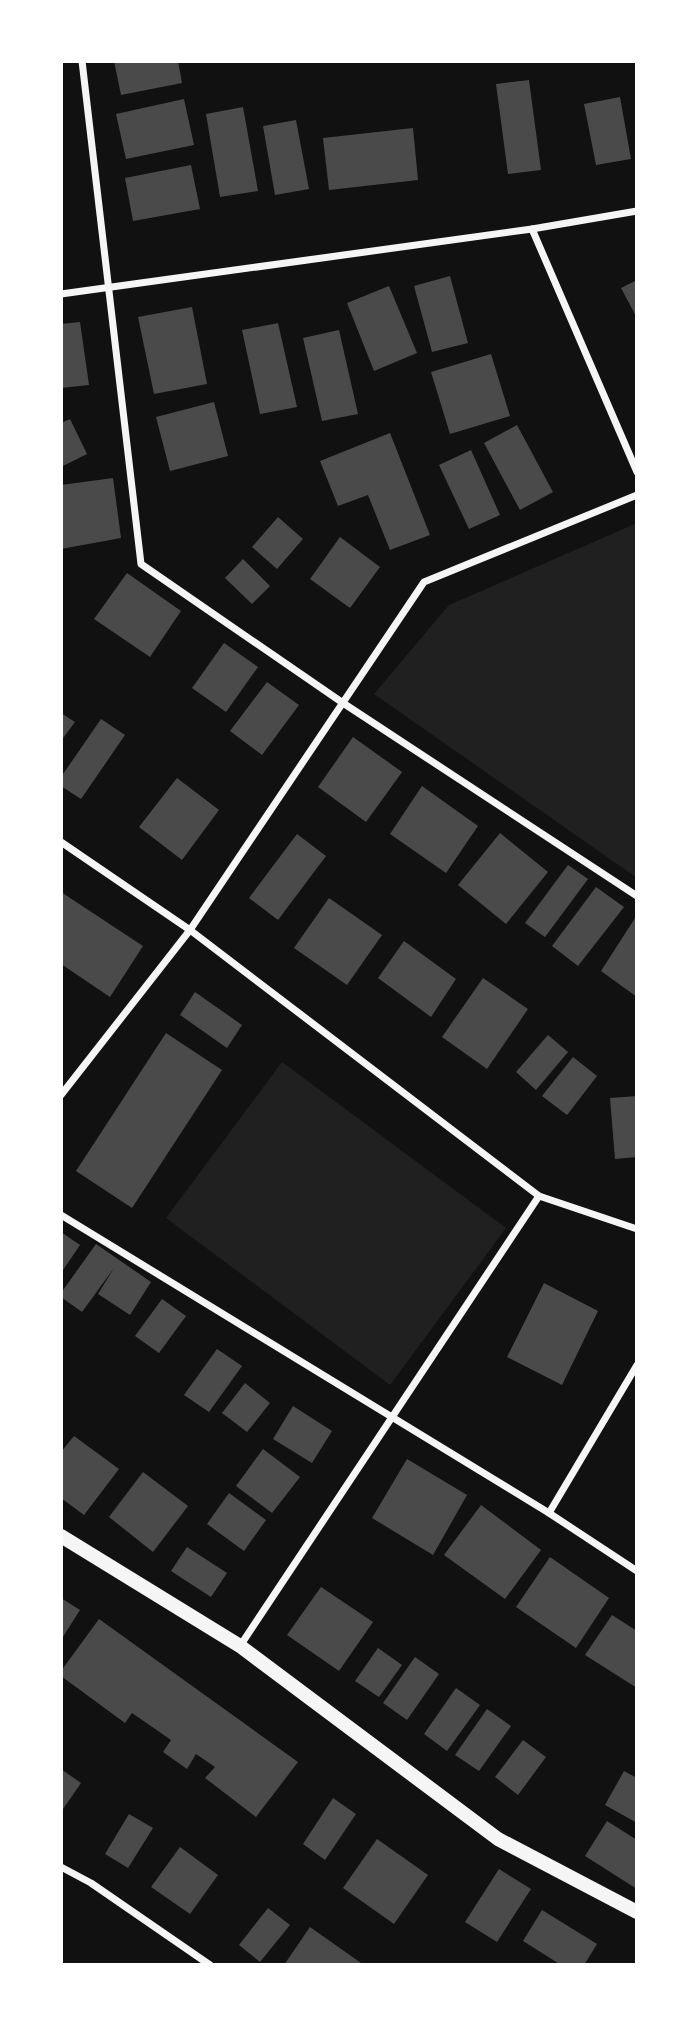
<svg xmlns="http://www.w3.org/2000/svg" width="698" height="2026" viewBox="0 0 698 2026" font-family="Poppins,sans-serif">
	<rect width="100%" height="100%" fill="#111"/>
	<!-- green -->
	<g fill="#202020">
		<polygon points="637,523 637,878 374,694 449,605"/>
		<polygon points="282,1062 506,1228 390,1385 166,1218"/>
	</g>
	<!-- building -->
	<g fill="#4a4a4a">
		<polygon points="114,61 178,61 182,83 121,95"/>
		<polygon points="529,80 541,170 508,174 496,84"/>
		<polygon points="620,97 631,159 596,165 584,104"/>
		<polygon points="184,99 194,145 126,159 116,114"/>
		<polygon points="243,107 258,191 220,197 206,114"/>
		<polygon points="296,120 309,189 275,195 263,126"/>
		<polygon points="413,128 418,180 329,190 323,138"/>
		<polygon points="191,165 200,209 133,221 125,178"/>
		<polygon points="450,276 468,343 432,352 414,286"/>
		<polygon points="637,280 637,318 621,288"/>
		<polygon points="389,286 417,353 374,371 347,303"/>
		<polygon points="192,307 207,384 154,394 138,317"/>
		<polygon points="80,322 89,385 61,388 61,324"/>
		<polygon points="278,323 297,407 260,414 242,330"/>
		<polygon points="339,330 358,414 322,421 303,338"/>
		<polygon points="491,354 510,416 450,434 431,372"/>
		<polygon points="214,402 228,456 170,471 156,417"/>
		<polygon points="70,419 87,454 61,467 61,423"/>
		<polygon points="517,425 553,492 520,510 484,443"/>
		<polygon points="390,433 430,535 390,550 368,495 338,506 320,461"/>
		<polygon points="471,450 500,515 469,529 439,465"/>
		<polygon points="113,478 121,538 61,549 61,485"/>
		<polygon points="278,517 303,539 277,569 252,547"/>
		<polygon points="340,537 380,567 350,608 310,579"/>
		<polygon points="243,559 270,586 252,604 225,578"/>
		<polygon points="127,573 181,611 150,657 94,619"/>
		<polygon points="224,643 258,667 226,712 192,688"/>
		<polygon points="267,682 299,705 262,755 230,731"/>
		<polygon points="61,713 75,722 61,741"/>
		<polygon points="101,719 125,735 81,799 61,786 61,777"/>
		<polygon points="353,737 402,772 366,822 318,787"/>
		<polygon points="177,778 219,810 182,860 139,827"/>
		<polygon points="422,786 478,826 446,873 390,834"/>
		<polygon points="500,833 548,872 506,924 458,885"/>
		<polygon points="297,834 326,856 278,920 249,898"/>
		<polygon points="568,865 588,879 545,937 525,923"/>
		<polygon points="596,887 624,907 578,966 552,946"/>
		<polygon points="61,892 143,946 110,997 61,964"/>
		<polygon points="329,898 382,935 347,985 294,948"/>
		<polygon points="637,915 637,997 601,971"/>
		<polygon points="404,941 456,979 431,1017 378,978"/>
		<polygon points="483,978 528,1009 487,1069 442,1037"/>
		<polygon points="195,992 242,1025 227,1048 180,1015"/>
		<polygon points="166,1033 222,1070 132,1208 76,1171"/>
		<polygon points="548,1035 568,1052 536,1090 516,1072"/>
		<polygon points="573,1057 597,1076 567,1115 542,1096"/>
		<polygon points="637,1096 637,1157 615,1159 610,1098"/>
		<polygon points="61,1232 80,1245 61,1273"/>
		<polygon points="96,1244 151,1282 130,1315 98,1294 114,1268 82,1312 61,1297 61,1293"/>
		<polygon points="544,1283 598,1311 562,1385 507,1357"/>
		<polygon points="162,1299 186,1316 159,1353 135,1336"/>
		<polygon points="217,1349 242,1366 209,1412 184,1395"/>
		<polygon points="245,1383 270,1403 247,1432 222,1413"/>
		<polygon points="293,1406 332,1431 312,1463 273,1439"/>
		<polygon points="74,1436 119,1469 84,1515 61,1498 61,1452"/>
		<polygon points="263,1449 300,1477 272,1513 236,1486"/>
		<polygon points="407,1459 467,1495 433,1555 372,1518"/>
		<polygon points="143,1472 188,1506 153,1552 109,1517"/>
		<polygon points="229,1493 266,1520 244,1551 207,1524"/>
		<polygon points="481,1505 541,1550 505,1599 444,1555"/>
		<polygon points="187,1547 227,1573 211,1597 171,1571"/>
		<polygon points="550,1557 609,1598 576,1648 516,1607"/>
		<polygon points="321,1587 373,1622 339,1671 287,1635"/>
		<polygon points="61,1598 80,1610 61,1640"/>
		<polygon points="612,1615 637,1631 637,1688 585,1655"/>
		<polygon points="99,1619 298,1762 256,1817 205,1778 215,1767 196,1754 187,1769 163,1752 171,1740 132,1713 125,1723 61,1676 61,1671"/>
		<polygon points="378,1648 402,1665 379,1697 355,1681"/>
		<polygon points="415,1657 439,1674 407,1720 383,1703"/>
		<polygon points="456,1688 480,1705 447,1751 424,1734"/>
		<polygon points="487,1709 511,1726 479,1771 455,1755"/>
		<polygon points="523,1740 546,1757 518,1795 495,1777"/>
		<polygon points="61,1769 81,1783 61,1812"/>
		<polygon points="624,1771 637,1778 637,1823 605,1805"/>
		<polygon points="333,1798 356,1814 325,1860 303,1844"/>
		<polygon points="129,1814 153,1828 128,1868 105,1854"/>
		<polygon points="607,1821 637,1840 637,1889 585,1856"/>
		<polygon points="377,1839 428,1875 394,1924 343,1888"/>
		<polygon points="180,1847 218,1875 190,1914 151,1887"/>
		<polygon points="499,1869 531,1889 497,1942 465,1922"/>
		<polygon points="268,1908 290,1925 260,1962 239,1945"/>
		<polygon points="542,1910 597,1944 584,1965 561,1965 523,1941"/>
		<polygon points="310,1927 361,1963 360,1965 284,1965"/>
	</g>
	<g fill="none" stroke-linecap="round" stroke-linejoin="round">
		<!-- minor -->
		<g stroke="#f5f5f5" stroke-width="7">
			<polyline points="82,61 141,564 343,703 637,896"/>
			<polyline points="532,229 637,472"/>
			<polyline points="61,294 532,229 637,211"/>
			<polyline points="61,842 190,930 539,1196 637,1229"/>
			<polyline points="61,1095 190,930 424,582 637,495"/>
			<polyline points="61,1215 549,1513 637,1571"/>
			<polyline points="549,1513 637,1365"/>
			<polyline points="240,1646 539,1196"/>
			<polyline points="61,1867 91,1883 210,1965"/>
		</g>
		<!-- secondary -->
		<polyline stroke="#f5f5f5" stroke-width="14" points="61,1536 240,1646 498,1839 637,1912"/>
	</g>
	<!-- border -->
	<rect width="698" height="2026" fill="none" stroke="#ffffff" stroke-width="126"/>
</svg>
